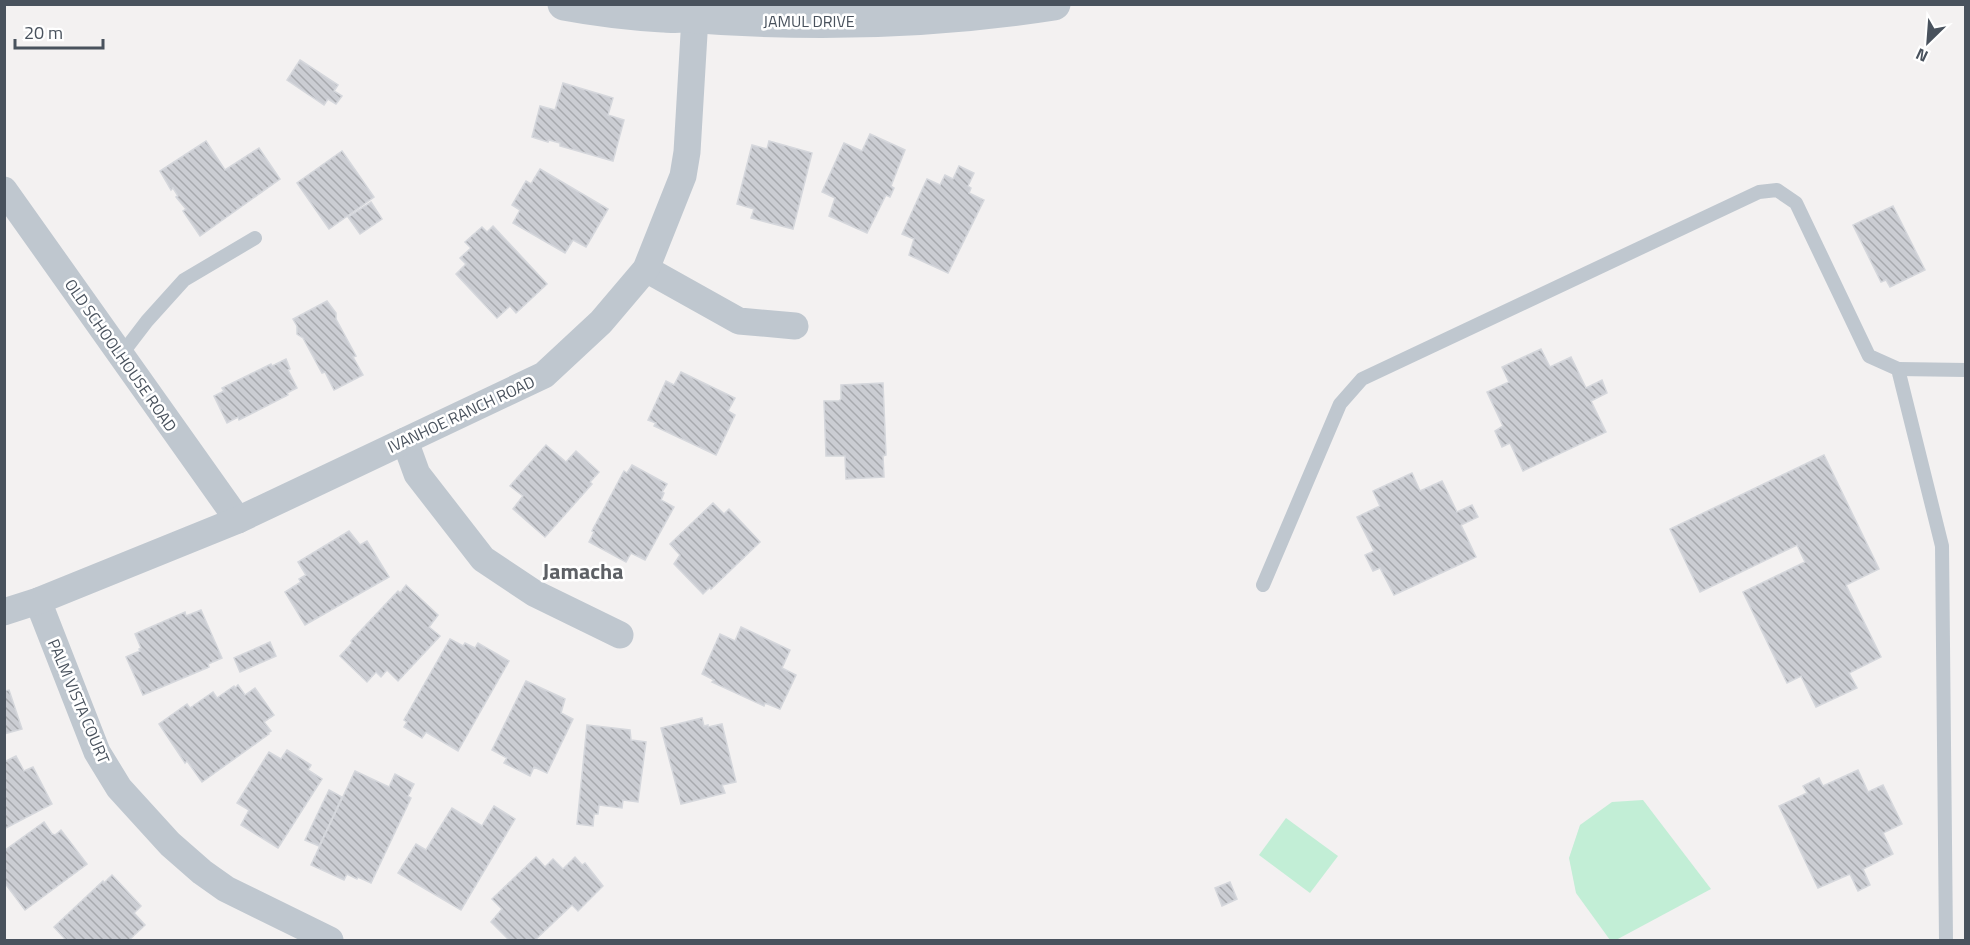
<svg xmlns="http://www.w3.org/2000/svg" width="1970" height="945" viewBox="0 0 1970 945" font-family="'Titillium Web',sans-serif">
	<defs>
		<pattern id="building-back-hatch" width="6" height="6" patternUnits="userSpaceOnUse" patternTransform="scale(1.5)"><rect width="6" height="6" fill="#cbcdd3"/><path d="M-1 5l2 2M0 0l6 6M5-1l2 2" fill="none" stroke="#a7a9ae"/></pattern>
	</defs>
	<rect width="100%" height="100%" fill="#f3f1f1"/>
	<!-- pitch -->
	<g fill="#c2eed6">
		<polygon points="1643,800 1711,889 1616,940 1610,940 1576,893 1569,858 1580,825 1612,802"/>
		<polygon points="1286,818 1338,856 1310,893 1259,855"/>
	</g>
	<!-- building -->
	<g fill="url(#building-back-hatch)" stroke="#d5d7dc" stroke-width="1.5">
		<polygon points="300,60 338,85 334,91 342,96 336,104 328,99 324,105 287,80"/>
		<polygon points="563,83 613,98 608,115 624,120 613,161 560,146 560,143 549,140 548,142 532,137 540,106 555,110"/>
		<polygon points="870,134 905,150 891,186 894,188 890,197 886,195 867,233 829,216 835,198 822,192 844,143 862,151"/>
		<polygon points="206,141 225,170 259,148 280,179 200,236 183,211 186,209 176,197 178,196 173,188 171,190 160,171"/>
		<polygon points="769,141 812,153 793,229 751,218 754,209 737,204 752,145 767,149"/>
		<polygon points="342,151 374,197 329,229 297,183"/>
		<polygon points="959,166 974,173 968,186 971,188 969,193 984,200 948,273 909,255 914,239 902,234 927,179 940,185 945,175 953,179"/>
		<polygon points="540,169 608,209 586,247 573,240 565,253 513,223 520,210 512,205 526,181 531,184"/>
		<polygon points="371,202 382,219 360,234 348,217"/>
		<polygon points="1893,206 1925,270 1890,287 1886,280 1881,282 1853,225"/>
		<polygon points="493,226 547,284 516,313 510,306 497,318 456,274 466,264 460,258 471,248 465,242 482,227 487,232"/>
		<polygon points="327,301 336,313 336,319 356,356 353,357 363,375 334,390 325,372 322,373 303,338 297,334 297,326 293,319"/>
		<polygon points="1541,349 1550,367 1571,357 1586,388 1602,380 1607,393 1591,401 1606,432 1523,471 1510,443 1502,447 1495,431 1503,426 1487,392 1509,382 1502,367"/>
		<polygon points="286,359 290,369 288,370 297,388 287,393 288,395 239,420 238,417 227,423 214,396 224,391 222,388 271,364 272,366"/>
		<polygon points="681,372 735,398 728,411 735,415 716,455 654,426 656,423 648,420 666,381 674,385"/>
		<polygon points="883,383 886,455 883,456 884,477 846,479 845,456 826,456 824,401 839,401 841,399 841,385"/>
		<polygon points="546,445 566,462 576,451 599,472 590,482 592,484 545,537 513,509 523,496 510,486"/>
		<polygon points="1824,455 1879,569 1846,585 1881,657 1849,673 1857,688 1816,707 1801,676 1787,683 1743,592 1805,562 1797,545 1700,592 1670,529"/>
		<polygon points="632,465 667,484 662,492 664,493 661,500 674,507 645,560 631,553 626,562 589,542 594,532 592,531 624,471 627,473"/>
		<polygon points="1412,473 1420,491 1442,481 1457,512 1472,505 1478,517 1461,525 1476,557 1394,595 1380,568 1373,571 1365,555 1374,551 1357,517 1380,506 1373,491"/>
		<polygon points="713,503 724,514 729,509 760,542 711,589 710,587 703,594 674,564 680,555 670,544"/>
		<polygon points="349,531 360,545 367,541 389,577 305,625 285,592 301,582 299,579 306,575 298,562"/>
		<polygon points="406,585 438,615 429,627 440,636 398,681 387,670 381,677 376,672 367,682 340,656 352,643 351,641 398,591 400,593"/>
		<polygon points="201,610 222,658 208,664 209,667 143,695 126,657 140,651 139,649 141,648 135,634 185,612 186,616"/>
		<polygon points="741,627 790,650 782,668 796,675 780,709 765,703 764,706 712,682 714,680 702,674 720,634 735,641"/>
		<polygon points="450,639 463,646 465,643 475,648 478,643 509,661 458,751 426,732 422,738 404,727 407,722 404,720"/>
		<polygon points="270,642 276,656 240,672 234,658"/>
		<polygon points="526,681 565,699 561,713 573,719 547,773 534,767 530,776 504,763 507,758 492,750"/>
		<polygon points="238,685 245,695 255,688 274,715 264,722 271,731 268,733 269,734 202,782 187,761 185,763 159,724 187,704 190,708 213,692 217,698 234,686 235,688"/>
		<polygon points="9,690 22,729 4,734 4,691"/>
		<polygon points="702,718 704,726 708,725 708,727 722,724 736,782 722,785 725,793 681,804 661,728"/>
		<polygon points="587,725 630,730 631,740 646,742 638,802 623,800 622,808 599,805 598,814 594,814 593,826 577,824"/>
		<polygon points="287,750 311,765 308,770 322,779 278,848 241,825 249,810 237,803 269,752 281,759"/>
		<polygon points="16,756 24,771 33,767 52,804 4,829 4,762"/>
		<polygon points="1858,770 1868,792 1883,785 1902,824 1883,833 1893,854 1863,869 1870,885 1858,891 1850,874 1818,888 1779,806 1807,793 1803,786 1819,778 1823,786"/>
		<polygon points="355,771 389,787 395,774 414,784 408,796 411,798 371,883 358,877 357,879 347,874 344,880 311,865"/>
		<polygon points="329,790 342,797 319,846 305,840"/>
		<polygon points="494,806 515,819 461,910 398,873 416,844 426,850 452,808 482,826"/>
		<polygon points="44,822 52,834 55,835 61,830 87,864 25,910 4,882 4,851"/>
		<polygon points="536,857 545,867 553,859 563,869 575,857 582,865 585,863 603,886 578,911 572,905 535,940 509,940 491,922 502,909 492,899"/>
		<polygon points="112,875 141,906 134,913 145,925 129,940 66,940 54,927 103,881 104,883"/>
		<polygon points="1230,882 1237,899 1222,906 1215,888"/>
	</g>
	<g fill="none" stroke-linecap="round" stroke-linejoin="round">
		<!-- service -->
		<g stroke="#bfc7cf" stroke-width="14">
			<polyline points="121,355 147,321 184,280 255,238"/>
			<polyline points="1898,369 1966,370"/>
			<polyline points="1263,585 1340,404 1362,379 1759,192 1777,190 1796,203 1869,356 1898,369 1942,546 1946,940"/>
		</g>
		<!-- minor -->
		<g stroke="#bfc7cf" stroke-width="27">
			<polyline points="4,190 238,520"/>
			<polyline points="646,269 739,321 795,326"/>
			<polyline points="405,441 417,474 483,559 534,593 620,635"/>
			<polyline points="38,601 97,752 119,788 170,844 202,872 226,889 330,940"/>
			<polyline points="4,612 38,601 238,520 544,375 601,322 646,269 683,176 687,152 695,17"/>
		</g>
		<!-- tertiary -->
		<path stroke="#bfc7cf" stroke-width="33" d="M 564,4 C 596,10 630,14 663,16 C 671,17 679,16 686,16 C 809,26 932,23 1054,4"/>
	</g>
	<g text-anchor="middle" stroke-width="5" stroke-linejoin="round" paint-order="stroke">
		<!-- street labels -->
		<g font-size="16" fill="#49525d" stroke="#fff">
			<text x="809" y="27">JAMUL DRIVE</text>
			<text transform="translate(121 355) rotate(55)" y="6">OLD SCHOOLHOUSE ROAD</text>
			<text transform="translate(461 414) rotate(-25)" y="6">IVANHOE RANCH ROAD</text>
			<text transform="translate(79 701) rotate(67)" y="6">PALM VISTA COURT</text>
		</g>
		<!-- district labels -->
		<g font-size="22" font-weight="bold" fill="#5d6065" stroke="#fff">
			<text x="583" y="579">Jamacha</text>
		</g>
	</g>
	<!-- border -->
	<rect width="1970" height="945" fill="none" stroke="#49525d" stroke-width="12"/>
	<!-- north arrow -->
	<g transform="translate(1928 42) rotate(205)" stroke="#ffffff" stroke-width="4.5" paint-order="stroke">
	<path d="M0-4.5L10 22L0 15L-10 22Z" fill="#49525d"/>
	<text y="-9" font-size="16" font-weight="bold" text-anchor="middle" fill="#49525d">N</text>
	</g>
	<!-- scale -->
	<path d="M15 39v9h88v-9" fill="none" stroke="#49525d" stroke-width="3"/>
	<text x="24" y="39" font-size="18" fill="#49525d" stroke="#ffffff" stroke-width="4.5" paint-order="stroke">20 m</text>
</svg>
